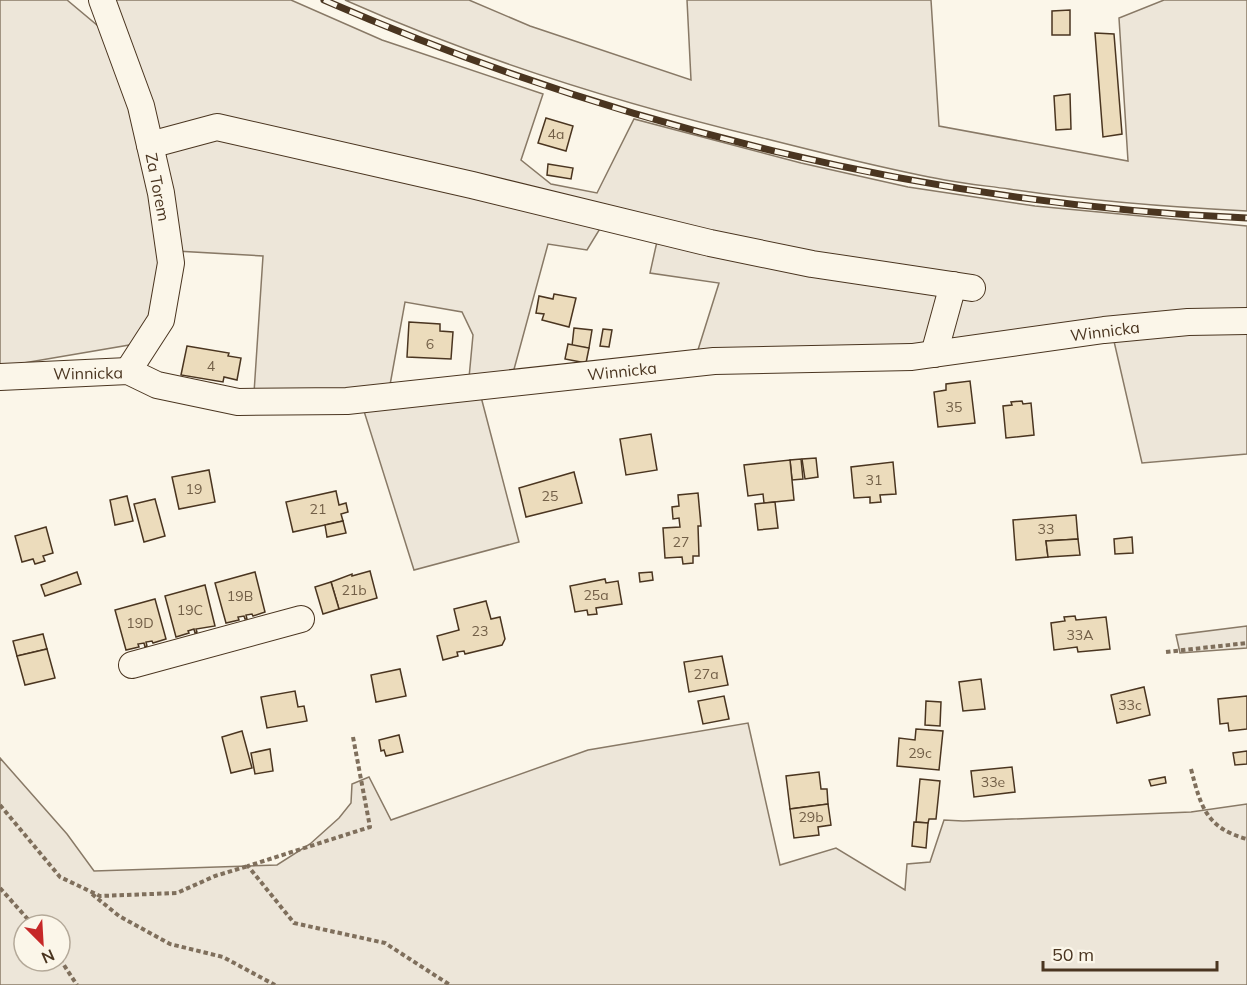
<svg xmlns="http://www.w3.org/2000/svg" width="1247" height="985" viewBox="0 0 1247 985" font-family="Mulish,sans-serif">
	<rect width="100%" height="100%" fill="#fbf6e9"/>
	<!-- green -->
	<g fill="#ede6d9" stroke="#887966" stroke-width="1.5" fill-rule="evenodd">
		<polygon points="0,0 67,0 104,31 133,107 163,265 154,317 135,344 0,367"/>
		<polygon points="109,0 291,0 382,40 543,94 521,160 551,184 597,193 634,119 801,163 908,187 1035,206 1247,226 1247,311 969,342 697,353 719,283 650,273 660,228 604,222 587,250 548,244 513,373 469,378 473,335 462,312 405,302 390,385 314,392 254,393 263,256 176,251"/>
		<path d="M 345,0 L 469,0 L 530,26 L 691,80 L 687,0 L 931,0 L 939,126 L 1128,161 L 1119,18 L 1164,0 L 1247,0 L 1247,211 C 1167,207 1089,201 1009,189 C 988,186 966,184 945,180 C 885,169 826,154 767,139 C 622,104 482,61 345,0 Z"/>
		<polygon points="1247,330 1247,454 1142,463 1113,337"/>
		<polygon points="480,393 519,542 414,570 363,408"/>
		<polygon points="1247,626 1247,648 1180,653 1176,635"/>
		<path d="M 748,723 L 780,865 L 836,848 L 905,890 L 907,864 L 930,862 L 944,820 L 963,821 L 1191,812 L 1247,804 L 1247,985 L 0,985 L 0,758 L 67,834 L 94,871 L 277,865 L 310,844 L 339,818 L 351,803 L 352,784 L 369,777 L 391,820 L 588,750 ZM 24,925 L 60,925 L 60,961 L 24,961 Z"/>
	</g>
	<!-- building -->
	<g fill="#ecdcbc" stroke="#4a3520" stroke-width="1.5">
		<polygon points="1070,10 1070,35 1052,35 1052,11"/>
		<polygon points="1095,33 1114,34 1122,134 1103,137"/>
		<polygon points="1070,94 1071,129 1056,130 1054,96"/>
		<polygon points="546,118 573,126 566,151 538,143"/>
		<polygon points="548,164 573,168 571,179 547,175"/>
		<polygon points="554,294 576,298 569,327 542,320 544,314 536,313 539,296 553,299"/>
		<polygon points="409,322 440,324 440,331 453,332 451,359 407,357"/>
		<polygon points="574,328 592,330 589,348 572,346"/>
		<polygon points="603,329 612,330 609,347 600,346"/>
		<polygon points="568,344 589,348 586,363 565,359"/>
		<polygon points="187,346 229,353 228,356 241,358 237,380 224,377 223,382 181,375"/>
		<polygon points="970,381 975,423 938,427 934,392 946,390 946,384"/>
		<polygon points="1022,401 1023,404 1031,403 1034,435 1006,438 1003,406 1012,405 1011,402"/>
		<polygon points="651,434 657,470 626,475 620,439"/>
		<polygon points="816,458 818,477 805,479 802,459"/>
		<polygon points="801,459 803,479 792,480 790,460"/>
		<polygon points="790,460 794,500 764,503 763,494 748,496 744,465"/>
		<polygon points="893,462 896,494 880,495 881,502 870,503 870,497 854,498 851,467"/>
		<polygon points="209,470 215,502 179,509 172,477"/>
		<polygon points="574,472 582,503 526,517 519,488"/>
		<polygon points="336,491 339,505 346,503 348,512 341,514 343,521 293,532 286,502"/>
		<polygon points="698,493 701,526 698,526 699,556 693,556 693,563 683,564 682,557 665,558 663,528 680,527 679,518 673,519 672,507 679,506 678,495"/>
		<polygon points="127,496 133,521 115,525 110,500"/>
		<polygon points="155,499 165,536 144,542 134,504"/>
		<polygon points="775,502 778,528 758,530 755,504"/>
		<polygon points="1076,515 1078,539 1046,541 1048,557 1016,560 1013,520"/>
		<polygon points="343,521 346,533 327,537 325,525"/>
		<polygon points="46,527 53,553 43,556 45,561 35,564 33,559 22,562 15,536"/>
		<polygon points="1132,537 1133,553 1115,554 1114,539"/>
		<polygon points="1078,539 1080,555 1048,557 1046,541"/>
		<polygon points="370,571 377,598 339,609 331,582 352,574 352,576"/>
		<polygon points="77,572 81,584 45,596 41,585"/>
		<polygon points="255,572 265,612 253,616 252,614 246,615 247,619 245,619 244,616 238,617 239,620 226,623 215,583"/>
		<polygon points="652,572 653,580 640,582 639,573"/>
		<polygon points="605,579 606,583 618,581 622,604 596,608 597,614 588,615 587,610 575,612 570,586"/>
		<polygon points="331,582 339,609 323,614 315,587"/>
		<polygon points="205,585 215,626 196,629 197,632 195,633 194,629 188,631 189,633 176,637 165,596"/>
		<polygon points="155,599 166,639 153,643 152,641 146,642 147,646 145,647 144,643 138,644 139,647 126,650 115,610"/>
		<polygon points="486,601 491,619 500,617 505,639 502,645 465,654 464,651 457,652 458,656 443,660 437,636 459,630 454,609"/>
		<polygon points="1075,616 1076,620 1106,617 1110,649 1078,652 1077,647 1054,650 1051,623 1065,621 1064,617"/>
		<polygon points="43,634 47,649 17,656 13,641"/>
		<polygon points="47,649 55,678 25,685 17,656"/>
		<polygon points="722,656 728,685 689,692 684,662"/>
		<polygon points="400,669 406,696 376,702 371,675"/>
		<polygon points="981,679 985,709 963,711 959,682"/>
		<polygon points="1144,687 1150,715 1117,723 1111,695"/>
		<polygon points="295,691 298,707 304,706 307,721 267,728 261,697"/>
		<polygon points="724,696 729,719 703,724 698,701"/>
		<polygon points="1247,696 1247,729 1229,731 1228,723 1220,724 1218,699"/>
		<polygon points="926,701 941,702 940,726 925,725"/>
		<polygon points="916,729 943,731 939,770 897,766 899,738 915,740"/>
		<polygon points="242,731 252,768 231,773 222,737"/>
		<polygon points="399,735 403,752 386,756 384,750 381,751 379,740"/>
		<polygon points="270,749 273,771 255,774 251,753"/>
		<polygon points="1247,751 1247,764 1235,765 1233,753"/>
		<polygon points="1012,767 1015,792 974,797 971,771"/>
		<polygon points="819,772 821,789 827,789 828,804 790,809 786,776"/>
		<polygon points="1165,777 1166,783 1151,786 1149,780"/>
		<polygon points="920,779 940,781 936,819 929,819 928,823 916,822"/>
		<polygon points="828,804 831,825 818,827 819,835 794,838 790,809"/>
		<polygon points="914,822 928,823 926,848 912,846"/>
	</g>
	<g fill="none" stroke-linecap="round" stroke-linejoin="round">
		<defs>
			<g id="minor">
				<polyline points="102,0 141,106 161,193 171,263 161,320 128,371"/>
				<polyline points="150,145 217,127 472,185 710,243 812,264 972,288"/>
				<polyline points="934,354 953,285"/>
				<polyline points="0,377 128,371 157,385 238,402 347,401 714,361 912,357 1104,330 1188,322 1247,321"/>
				<polyline points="132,665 301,619"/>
			</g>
		</defs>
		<!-- minor casing -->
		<use href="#minor" stroke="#4a3520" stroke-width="28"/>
		<!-- path -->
		<g stroke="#7f6f5c" stroke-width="4" stroke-dasharray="4.5 3" stroke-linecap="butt">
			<polyline points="1166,652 1247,643"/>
			<polyline points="353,737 370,827 248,866 294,923 385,943 450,985"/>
			<path d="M 1191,769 C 1201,807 1206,828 1247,839"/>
			<polyline points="0,805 60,877 100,896 177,893 215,876 248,866"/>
			<polyline points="0,888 33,925"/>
			<polyline points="92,894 119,916 170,944 223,957 275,985"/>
			<polyline points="60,959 77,985"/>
		</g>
		<!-- minor -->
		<use href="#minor" stroke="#fbf6e9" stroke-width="26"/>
		<defs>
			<path id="rail" d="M 324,0 C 612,126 932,205 1247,218"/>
		</defs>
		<!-- rail casing -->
		<use href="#rail" stroke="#4a3520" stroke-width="7"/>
		<!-- rail -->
		<use href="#rail" stroke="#fbf6e9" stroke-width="4.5" stroke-dasharray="14" stroke-linecap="butt"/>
	</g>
	<g text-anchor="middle" stroke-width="4.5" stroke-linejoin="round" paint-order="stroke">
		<!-- number labels -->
		<g font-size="14" fill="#725f47">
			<text x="556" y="139">4a</text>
			<text x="430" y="349">6</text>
			<text x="211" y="371">4</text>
			<text x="954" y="412">35</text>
			<text x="874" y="485">31</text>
			<text x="194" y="494">19</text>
			<text x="550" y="501">25</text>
			<text x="318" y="514">21</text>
			<text x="1046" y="534">33</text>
			<text x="681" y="547">27</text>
			<text x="354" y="595">21b</text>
			<text x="596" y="600">25a</text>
			<text x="240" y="601">19B</text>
			<text x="190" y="615">19C</text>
			<text x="140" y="628">19D</text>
			<text x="480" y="636">23</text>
			<text x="1080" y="640">33A</text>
			<text x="706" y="679">27a</text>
			<text x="1130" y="710">33c</text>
			<text x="920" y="758">29c</text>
			<text x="993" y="787">33e</text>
			<text x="811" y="822">29b</text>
		</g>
		<!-- street labels -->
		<g font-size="16" fill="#4a3520" stroke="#fbf6e9">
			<text transform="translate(158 187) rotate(79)" y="6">Za Torem</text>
			<text transform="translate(1105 331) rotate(-7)" y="6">Winnicka</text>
			<text transform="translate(622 371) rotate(-6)" y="6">Winnicka</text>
			<text transform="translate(88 373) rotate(-1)" y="6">Winnicka</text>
		</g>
	</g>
	<!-- north arrow -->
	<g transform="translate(42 943) rotate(156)"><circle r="28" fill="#fbf6e9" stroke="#b4a999" stroke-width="1.5"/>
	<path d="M0-4.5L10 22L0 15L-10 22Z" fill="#c62828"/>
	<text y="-9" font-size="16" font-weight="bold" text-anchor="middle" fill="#4a3520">N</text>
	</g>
	<!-- scale -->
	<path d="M1043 961v9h174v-9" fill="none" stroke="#4a3520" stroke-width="3"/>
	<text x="1052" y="961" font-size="18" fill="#4a3520" stroke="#fbf6e9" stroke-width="4.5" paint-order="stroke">50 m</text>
</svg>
